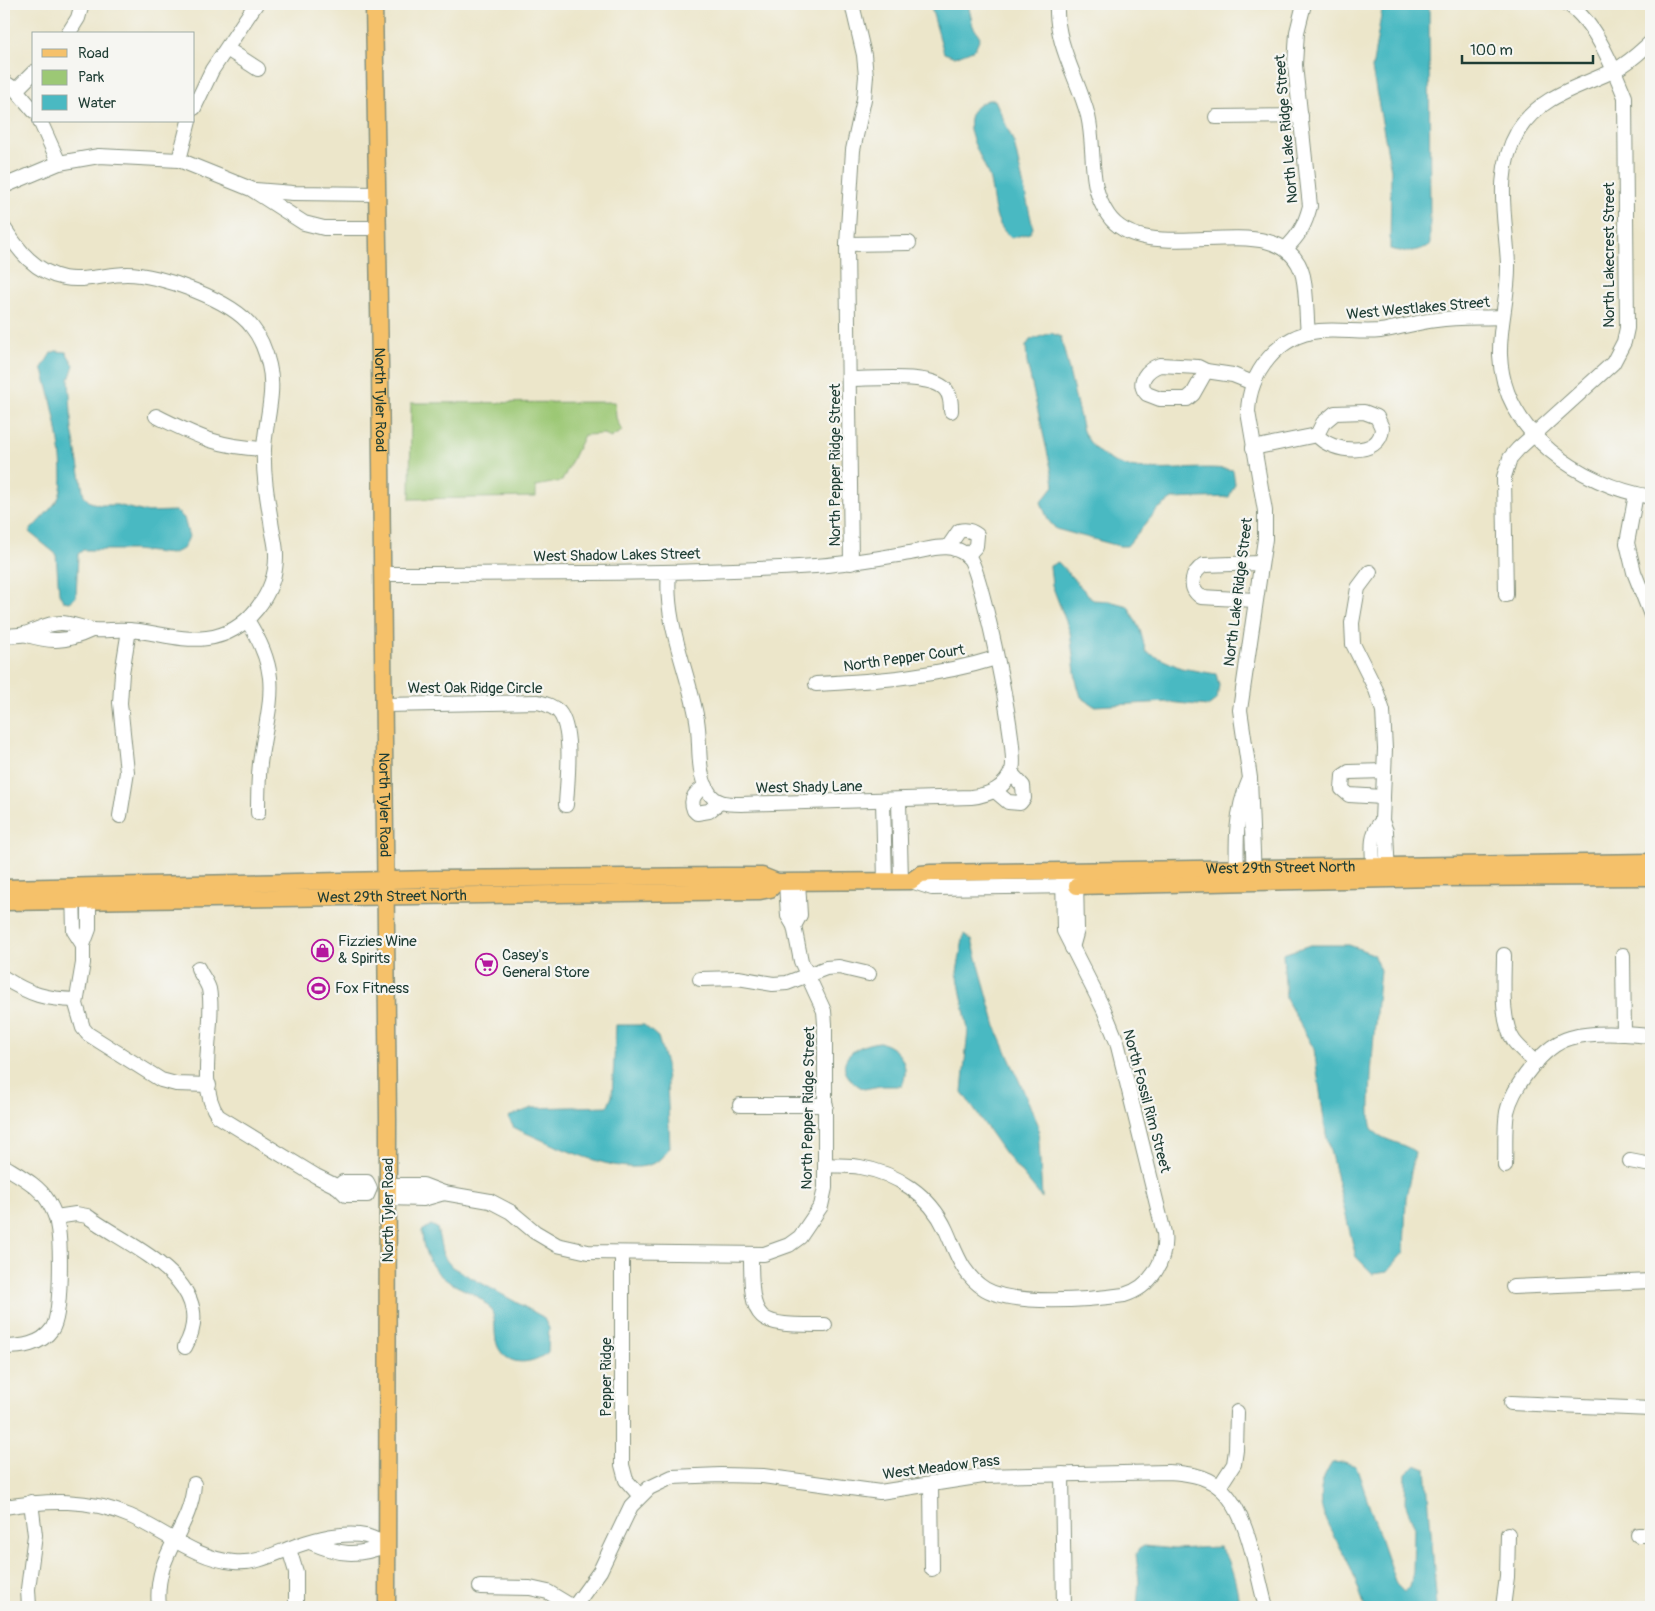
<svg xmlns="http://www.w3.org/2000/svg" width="1655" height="1611" viewBox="0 0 1655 1611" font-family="Pangolin,sans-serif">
	<rect width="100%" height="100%" fill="#f6f6f2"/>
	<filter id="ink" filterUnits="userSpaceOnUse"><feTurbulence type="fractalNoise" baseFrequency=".02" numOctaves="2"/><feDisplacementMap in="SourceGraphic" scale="10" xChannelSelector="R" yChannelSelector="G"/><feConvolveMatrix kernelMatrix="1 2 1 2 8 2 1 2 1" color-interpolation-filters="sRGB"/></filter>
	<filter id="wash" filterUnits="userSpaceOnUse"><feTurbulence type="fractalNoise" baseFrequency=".0096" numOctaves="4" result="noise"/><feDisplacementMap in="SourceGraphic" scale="20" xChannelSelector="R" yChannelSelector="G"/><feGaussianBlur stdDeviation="1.12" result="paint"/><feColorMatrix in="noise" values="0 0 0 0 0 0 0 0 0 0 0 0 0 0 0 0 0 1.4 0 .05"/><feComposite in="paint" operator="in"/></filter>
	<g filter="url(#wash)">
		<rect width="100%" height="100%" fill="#ece6ca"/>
		<!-- green -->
		<polygon fill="#9cc875" stroke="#5e8254" points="615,402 616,418 622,431 610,438 605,434 584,435 562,481 536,486 536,497 410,499 411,403"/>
		<!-- water -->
		<g fill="#4ab9c2" stroke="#347b7b">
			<polygon points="930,4 968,4 973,26 980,37 975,49 955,57 944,53"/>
			<path d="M 1383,4 L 1429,4 L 1430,245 C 1417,252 1405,253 1390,249 L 1391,170 L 1372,69 Z"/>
			<path d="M 988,100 L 995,100 L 1014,143 L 1033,228 L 1030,233 L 1011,238 C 991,221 995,199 989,177 C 981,152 950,115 988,100 Z"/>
			<path d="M 1051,333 L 1061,337 L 1083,431 C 1113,490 1182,461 1233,470 L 1235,484 L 1229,497 L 1172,499 L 1158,509 L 1127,546 L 1119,546 L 1056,529 L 1048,520 L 1041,502 L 1054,486 L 1053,477 L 1027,363 L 1026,346 L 1030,340 Z"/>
			<path d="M 56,351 L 66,352 L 74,365 L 69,380 L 72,429 L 84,496 L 90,502 L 100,505 L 117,505 L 145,512 L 176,511 L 184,518 L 189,537 L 183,549 L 171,554 L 134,550 L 83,550 L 78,554 L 76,597 L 70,602 L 63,601 L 59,593 L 56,554 L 29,532 C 36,523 54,507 59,497 C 69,473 51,393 42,368 L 51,353 Z"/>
			<polygon points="1058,562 1093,600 1109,601 1128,606 1140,630 1146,652 1181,668 1216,674 1219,685 1217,699 1208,706 1168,702 1094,706 1081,697 1076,680 1070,632 1052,585 1050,566"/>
			<polygon points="964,934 972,940 997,1030 1038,1124 1042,1198 1004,1152 962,1092 968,1030 957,972"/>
			<path d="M 1310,945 L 1349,945 L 1373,954 L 1380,970 C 1378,994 1365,1115 1372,1128 C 1379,1141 1401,1141 1415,1152 L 1406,1198 L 1404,1252 L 1387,1272 L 1373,1274 L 1356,1257 L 1326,1134 L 1314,1049 L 1286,999 L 1283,954 Z"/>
			<path d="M 616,1025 L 644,1025 L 658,1037 L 666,1064 L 670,1147 C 666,1152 661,1160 654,1163 C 621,1180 547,1141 514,1128 L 508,1117 L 532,1108 L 608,1106 L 612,1096 Z"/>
			<path d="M 880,1042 C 900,1049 911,1065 902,1086 L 880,1086 L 864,1089 C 828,1070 847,1045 880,1042 Z"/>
			<path d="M 431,1225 L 437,1228 L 443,1256 L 452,1267 L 543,1317 L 549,1328 L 548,1352 C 534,1364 508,1368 498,1347 C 491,1330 501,1316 483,1301 C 475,1293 463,1290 453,1284 C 433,1274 422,1253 422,1231 Z"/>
			<path d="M 1344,1462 L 1356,1466 L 1396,1584 L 1404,1592 L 1410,1586 L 1413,1572 L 1414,1526 L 1405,1502 L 1406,1474 L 1416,1464 L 1426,1468 L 1437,1607 L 1365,1607 C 1360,1594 1356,1580 1350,1567 C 1334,1529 1304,1505 1332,1463 Z"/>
			<path d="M 1144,1546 L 1174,1549 L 1219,1547 C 1229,1554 1239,1590 1238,1602 L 1232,1607 L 1137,1607 L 1139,1581 L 1136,1554 L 1139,1549 Z"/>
		</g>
	</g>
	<g filter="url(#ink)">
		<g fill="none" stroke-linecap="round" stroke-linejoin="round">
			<defs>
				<g id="minor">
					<path d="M 1057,4 C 1055,44 1078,78 1088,116 C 1096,150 1087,185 1108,215 C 1148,274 1284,199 1303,276 C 1307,294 1306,315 1308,333"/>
					<polyline points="68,34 78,18 82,4"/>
					<path d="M 1651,42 C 1640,52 1629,63 1615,70 C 1580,87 1540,95 1518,131 C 1493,174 1506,219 1508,264 C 1509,295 1499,324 1500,355 C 1503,433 1581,485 1651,497"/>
					<polyline points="227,49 258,69"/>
					<polyline points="4,82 16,90 34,111"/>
					<polyline points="16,90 34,72"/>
					<polyline points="194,108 212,70 256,4"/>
					<polyline points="1216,117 1301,116"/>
					<polyline points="40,121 59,163"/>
					<polyline points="179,160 189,121"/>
					<polyline points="4,186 59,163 99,156 179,160 251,189 304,223 324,228 378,228"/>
					<polyline points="255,190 293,193 378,194"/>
					<path d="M 4,228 C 19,251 35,272 64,278 C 84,282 106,274 127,274 C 160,274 232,300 252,327 C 261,338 266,352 269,365 C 276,392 265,423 264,449 C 263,474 267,497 271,521 C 272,532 276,543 276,554 C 277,593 247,633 207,638 C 180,642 154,631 128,630 C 116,629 105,631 94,630 C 83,629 72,623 61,623 C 47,623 37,630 25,634 C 18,636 10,635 4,636"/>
					<polyline points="847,244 909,243"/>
					<path d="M 1285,249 C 1299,236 1305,225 1310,206 L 1295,65 L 1297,32 L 1304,4"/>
					<path d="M 1160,365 L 1198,367 L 1206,371 L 1193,394 L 1187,399 L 1160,399 L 1147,394 C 1135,382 1148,369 1160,365 Z"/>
					<polyline points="1206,371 1233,375 1253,383"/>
					<path d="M 851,379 C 873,379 930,373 945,389 C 951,395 951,404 951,411"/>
					<path d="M 1364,412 L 1377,417 L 1382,428 C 1381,458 1331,453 1317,435 L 1323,423 L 1335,413 Z"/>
					<path d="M 156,416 C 197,436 217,447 264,449"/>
					<polyline points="1253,448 1317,435"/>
					<polyline points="1636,494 1627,543 1634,572 1651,615"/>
					<path d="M 948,547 L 959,531 C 966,529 971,530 977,535 L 976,546 L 967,556"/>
					<polyline points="851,563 847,244 853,150 864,99 866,76 864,55 852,4"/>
					<polyline points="1370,572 1358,588 1352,623 1353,644 1376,690 1383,711 1385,749 1382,821 1386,831 1388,877"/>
					<path d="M 383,574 C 527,573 672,575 815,566 C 847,564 878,558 910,553 C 922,551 940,545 952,548 C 959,550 966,553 970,559 C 983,578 1019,752 1012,770 C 1005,789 989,795 971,797 L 741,804 C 727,804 715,804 708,791 C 696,771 701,742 697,720 C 688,669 664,624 669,572"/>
					<path d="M 1506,595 L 1504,477 L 1510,458 L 1518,449 L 1613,363 L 1624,342 L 1627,328 L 1625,97 C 1613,67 1595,22 1568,4"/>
					<path d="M 1255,600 L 1201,597 C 1188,588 1191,573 1204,565 L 1260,563"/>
					<path d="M 247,620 C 282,674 270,698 261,756 C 258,775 258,794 258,813"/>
					<path d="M 24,634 C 52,643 66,642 92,630"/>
					<path d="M 816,684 C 877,681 938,676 996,658"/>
					<path d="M 384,705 L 538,702 C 546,704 553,706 559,712 C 574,730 567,782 566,805"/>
					<path d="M 706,786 C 696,792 689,798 694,810 L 697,813 L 709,811 L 720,802"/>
					<polyline points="995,791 1008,802 1020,803 1024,798 1023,786 1011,773"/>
					<polyline points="1383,797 1349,795 1342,789 1343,776 1349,772 1384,771"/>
					<polyline points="883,801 885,881"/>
					<polyline points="899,801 901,881"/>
					<polyline points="120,816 127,772 120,703 122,673 129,630"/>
					<path d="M 1237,877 C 1236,843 1235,812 1249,781"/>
					<path d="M 1374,877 C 1374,858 1367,836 1382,821"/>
					<path d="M 1254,878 L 1250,778 L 1240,710 L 1265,539 L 1265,511 L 1248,412 C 1249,373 1278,335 1319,331 C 1340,329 1360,333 1380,331 C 1399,328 1417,322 1436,320 C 1458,317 1480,318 1501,317"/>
					<polyline points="911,881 932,888 1071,886"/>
					<polyline points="73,891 74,931 83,945"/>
					<polyline points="89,892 89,929 83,945 83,963 76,1004 83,1028 88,1034 161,1080 176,1084 209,1085"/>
					<polyline points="794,926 800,915 798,882"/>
					<polyline points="1072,948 1077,930 1076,877"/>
					<path d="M 1504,955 C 1504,979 1500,1022 1514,1041 C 1520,1049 1529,1056 1536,1063"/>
					<polyline points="1623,955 1624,1034"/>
					<path d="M 198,968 C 201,975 207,982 209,989 C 216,1026 195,1084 218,1116 L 316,1176 L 338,1187"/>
					<path d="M 4,978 C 31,995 45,999 76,1000"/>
					<polyline points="700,979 738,978 773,984 787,983 826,968 839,967 869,974"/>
					<polyline points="740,1105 826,1105"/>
					<polyline points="1630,1161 1651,1165"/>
					<path d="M 826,1165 C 837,1166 849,1165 860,1167 C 896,1173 930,1195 946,1230 C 956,1252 962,1275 985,1289 C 1014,1306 1089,1300 1124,1295 C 1151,1287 1167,1261 1164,1233 L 1117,1042 L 1104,1010 L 1064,931 L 1063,872"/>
					<path d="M 4,1166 C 20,1176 38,1185 48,1201 C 52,1208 56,1215 57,1223 C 61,1241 62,1315 52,1329 C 41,1345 21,1347 4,1347"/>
					<path d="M 1505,1166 C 1506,1149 1504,1130 1507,1112 C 1513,1086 1544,1045 1570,1038 C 1595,1031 1626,1034 1651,1036"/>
					<polygon points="343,1182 367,1182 370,1188 367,1195 346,1195 338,1187"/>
					<polyline points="388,1185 423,1185 444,1193 490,1201 511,1212 535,1232 557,1245 588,1252 764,1254 789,1245 800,1237 821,1206 825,1188 825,1024 824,1011 801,961 794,926 788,916 786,882"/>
					<polyline points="388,1198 423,1199 444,1193"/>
					<path d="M 56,1217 L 76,1214 L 87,1216 C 127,1246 222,1281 185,1347"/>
					<polyline points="622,1253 622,1465 626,1480 640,1496"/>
					<path d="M 751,1254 C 751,1325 756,1325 825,1325"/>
					<polyline points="1513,1287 1651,1281"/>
					<polyline points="1511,1403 1651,1409"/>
					<polyline points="1062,1474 1064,1607"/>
					<polyline points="931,1484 932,1569"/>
					<polyline points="1219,1487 1234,1464 1236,1450 1237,1412"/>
					<path d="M 4,1507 C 48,1500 88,1498 130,1516 C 164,1531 196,1559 234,1562 C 254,1564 270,1556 288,1549 C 311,1540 341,1531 366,1536 C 373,1538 380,1542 387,1545"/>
					<polyline points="1638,1535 1651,1535"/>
					<path d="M 310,1542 C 339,1555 357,1557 387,1545"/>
					<polyline points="289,1549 296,1572 296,1607"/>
					<polyline points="480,1587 530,1588 548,1592 573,1607"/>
					<polyline points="29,1607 28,1589 35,1535 31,1502"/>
					<path d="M 159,1607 C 153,1553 191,1531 194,1484"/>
					<path d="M 574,1607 L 600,1571 L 631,1506 L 649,1488 L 672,1477 L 721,1475 L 763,1476 L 880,1492 L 983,1476 L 1168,1472 C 1185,1473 1205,1475 1219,1487 C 1248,1510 1256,1572 1266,1607"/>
					<polyline points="1503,1607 1507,1577 1508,1534"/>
				</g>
				<g id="major">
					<path id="s1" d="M 374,4 L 380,365 L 388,1118 L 387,1607"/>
					<polyline points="1077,886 1437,878 1651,877"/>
					<path id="s2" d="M 4,888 L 436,879 L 722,876 L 762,876 L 777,882 L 911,881 L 921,874 L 931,873 L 1651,862"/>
					<path id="s3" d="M 4,902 L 760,891 L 770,889 L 777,882"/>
				</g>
			</defs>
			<!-- minor casing -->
			<use href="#minor" stroke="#86927f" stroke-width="16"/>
			<!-- major casing -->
			<use href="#major" stroke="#86927f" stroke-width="19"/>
			<!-- minor -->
			<use href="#minor" stroke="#fff" stroke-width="14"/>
			<!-- major -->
			<use href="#major" stroke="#f5c16b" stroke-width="16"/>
		</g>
	</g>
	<!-- icons -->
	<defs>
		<symbol id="shop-ring" viewBox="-11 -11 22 22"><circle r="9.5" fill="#f6f6f2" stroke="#b5179e" stroke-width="1.5"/><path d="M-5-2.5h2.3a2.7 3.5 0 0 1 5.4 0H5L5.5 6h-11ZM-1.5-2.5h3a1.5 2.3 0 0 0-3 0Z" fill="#b5179e"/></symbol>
		<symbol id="supermarket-ring" viewBox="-11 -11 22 22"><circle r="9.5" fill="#f6f6f2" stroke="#b5179e" stroke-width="1.5"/><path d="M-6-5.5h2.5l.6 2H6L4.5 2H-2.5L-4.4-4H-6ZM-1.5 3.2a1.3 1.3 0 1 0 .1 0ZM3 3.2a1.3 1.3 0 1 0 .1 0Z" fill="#b5179e"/></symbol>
		<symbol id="stadium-ring" viewBox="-11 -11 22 22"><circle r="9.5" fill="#f6f6f2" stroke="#b5179e" stroke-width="1.5"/><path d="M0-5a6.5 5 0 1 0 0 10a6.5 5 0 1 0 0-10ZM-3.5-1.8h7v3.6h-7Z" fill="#b5179e"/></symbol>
	</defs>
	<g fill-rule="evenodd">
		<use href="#shop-ring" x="310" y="938" width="25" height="25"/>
		<use href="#supermarket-ring" x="474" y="952" width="25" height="25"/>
		<use href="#stadium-ring" x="306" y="976" width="25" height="25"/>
	</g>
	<g text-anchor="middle" stroke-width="4.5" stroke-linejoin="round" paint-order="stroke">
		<!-- street labels -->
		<g font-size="15" fill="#1f3d34" stroke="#f6f6f2">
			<text transform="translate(1286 129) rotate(-95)" y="5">North Lake Ridge Street</text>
			<text transform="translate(1609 255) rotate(-90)" y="5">North Lakecrest Street</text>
			<text transform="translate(1418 308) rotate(-5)" y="5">West Westlakes Street</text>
			<text dy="5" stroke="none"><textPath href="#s1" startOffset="396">North Tyler Road</textPath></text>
			<text transform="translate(835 465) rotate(-90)" y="5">North Pepper Ridge Street</text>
			<text transform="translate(617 555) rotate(-1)" y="5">West Shadow Lakes Street</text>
			<text transform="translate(1238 592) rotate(-83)" y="5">North Lake Ridge Street</text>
			<text transform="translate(904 658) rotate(-8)" y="5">North Pepper Court</text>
			<text x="475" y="693">West Oak Ridge Circle</text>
			<text transform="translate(809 787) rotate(-1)" y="5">West Shady Lane</text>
			<text dy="5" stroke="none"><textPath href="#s1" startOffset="801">North Tyler Road</textPath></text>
			<text dy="5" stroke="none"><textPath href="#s2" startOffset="1280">West 29th Street North</textPath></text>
			<text dy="5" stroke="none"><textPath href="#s3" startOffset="388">West 29th Street North</textPath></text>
			<text transform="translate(1147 1101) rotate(75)" y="5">North Fossil Rim Street</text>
			<text transform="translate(808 1108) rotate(-89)" y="5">North Pepper Ridge Street</text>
			<text transform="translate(388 1210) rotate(-90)" y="5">North Tyler Road</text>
			<text transform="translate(606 1377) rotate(-90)" y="5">Pepper Ridge</text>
			<text transform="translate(941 1467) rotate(-7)" y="5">West Meadow Pass</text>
		</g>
		<!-- poi labels -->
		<g font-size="15" fill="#1f3d34" stroke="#f6f6f2" text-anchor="start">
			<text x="338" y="946">Fizzies Wine<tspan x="338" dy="17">&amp; Spirits</tspan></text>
			<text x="502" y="960">Casey's<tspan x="502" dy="17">General Store</tspan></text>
			<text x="335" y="993">Fox Fitness</text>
		</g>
	</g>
	<!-- margin -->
	<rect width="1655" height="1611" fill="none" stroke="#f6f6f2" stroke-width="20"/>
	<!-- legend -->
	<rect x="32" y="32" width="162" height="90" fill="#f6f6f2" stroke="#a0aca6"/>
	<rect x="42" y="49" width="25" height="8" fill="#f5c16b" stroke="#a0aca6"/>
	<text x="78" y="58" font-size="15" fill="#1f3d34">Road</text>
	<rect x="42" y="70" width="25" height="15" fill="#9cc875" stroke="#a0aca6"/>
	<text x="78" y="82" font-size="15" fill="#1f3d34">Park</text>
	<rect x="42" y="95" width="25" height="15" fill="#4ab9c2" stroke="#a0aca6"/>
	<text x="78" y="108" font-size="15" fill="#1f3d34">Water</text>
	<!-- scale -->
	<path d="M1462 55v8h131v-8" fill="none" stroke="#1f3d34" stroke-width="2.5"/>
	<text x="1470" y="55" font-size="15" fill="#1f3d34" stroke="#f6f6f2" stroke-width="4" paint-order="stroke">100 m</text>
</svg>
